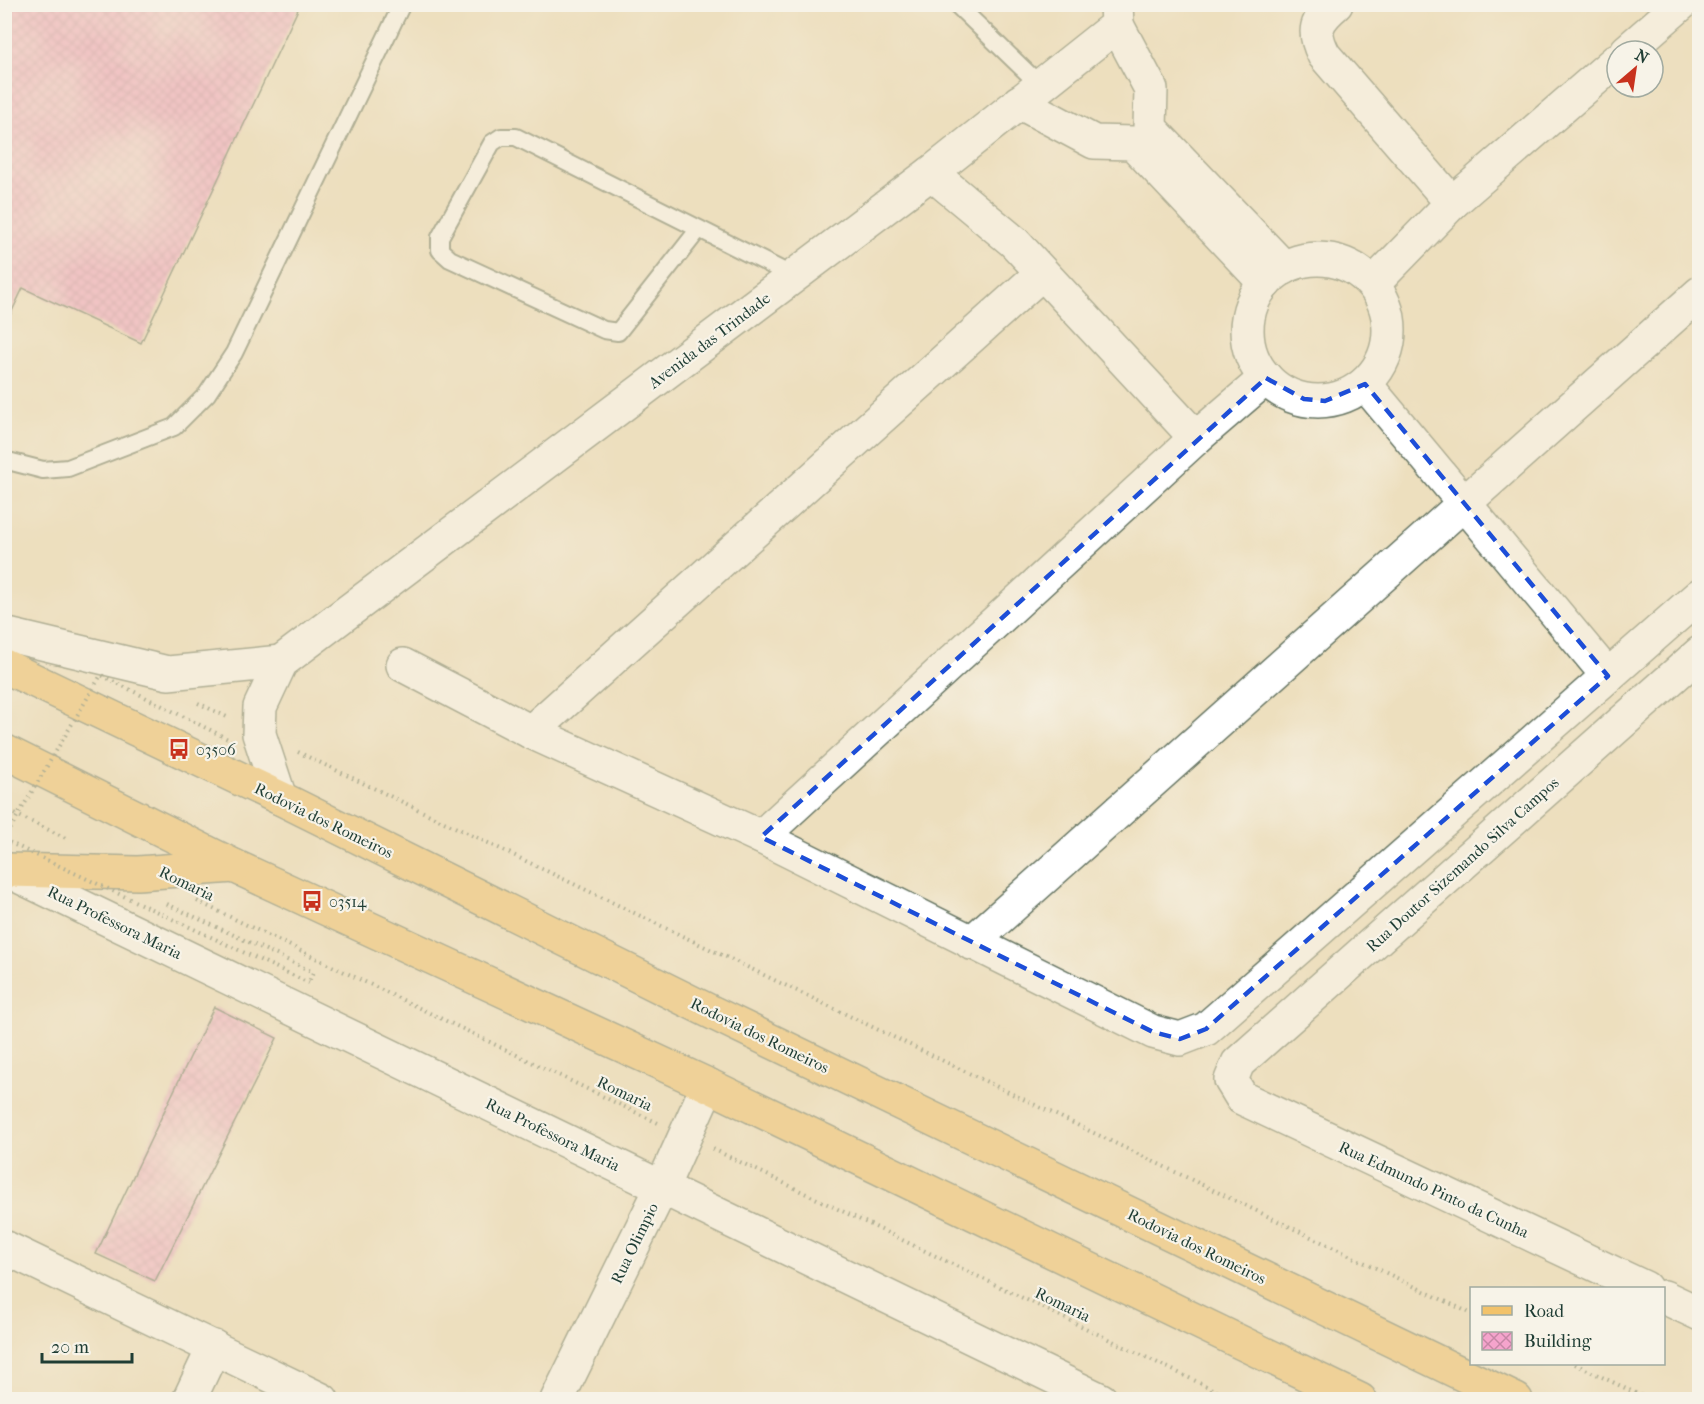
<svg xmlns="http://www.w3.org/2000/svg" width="1704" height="1404" viewBox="0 0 1704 1404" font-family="'IM FELL French Canon',serif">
	<defs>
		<pattern id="building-cross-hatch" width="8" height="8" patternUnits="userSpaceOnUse" patternTransform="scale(1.5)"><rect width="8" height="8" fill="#f5a4cc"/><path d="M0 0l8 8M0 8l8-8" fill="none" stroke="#c687a6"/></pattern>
	</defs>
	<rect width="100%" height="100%" fill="#f7f3e8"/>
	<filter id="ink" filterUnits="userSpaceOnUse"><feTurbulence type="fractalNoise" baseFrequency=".0167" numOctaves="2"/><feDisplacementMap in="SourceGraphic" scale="12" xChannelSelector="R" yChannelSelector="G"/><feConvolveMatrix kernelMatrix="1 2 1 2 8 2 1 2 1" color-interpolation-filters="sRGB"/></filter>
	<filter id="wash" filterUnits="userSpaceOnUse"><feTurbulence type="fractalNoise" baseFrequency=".008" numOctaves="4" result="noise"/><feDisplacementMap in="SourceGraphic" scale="24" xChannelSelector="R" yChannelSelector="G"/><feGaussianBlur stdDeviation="1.35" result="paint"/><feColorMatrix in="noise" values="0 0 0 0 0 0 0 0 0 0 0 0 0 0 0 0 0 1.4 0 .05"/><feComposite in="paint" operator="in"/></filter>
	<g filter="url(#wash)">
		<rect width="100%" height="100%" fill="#eddfbe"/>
		<g id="blocks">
			<!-- building -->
			<g fill="url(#building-cross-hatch)">
				<polygon points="4,5 300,5 141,343 23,288 4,328"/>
				<polygon points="214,1007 277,1038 155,1281 96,1254"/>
			</g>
		</g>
	</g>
	<g filter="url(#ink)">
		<use href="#blocks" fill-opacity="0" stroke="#677664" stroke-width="1.5"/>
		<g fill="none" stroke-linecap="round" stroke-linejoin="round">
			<defs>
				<g id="service">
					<polyline points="956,4 1040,85"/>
					<polyline points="699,229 618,332 604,330 450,259 440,250 440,237 492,143 501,137 516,137 793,276"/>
					<polyline points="4,460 43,470 68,468 174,427 207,394 234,353 402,4"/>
				</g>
				<g id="minor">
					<path d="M 1336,4 C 1315,22 1312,31 1324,55 L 1452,203"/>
					<polyline points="1117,25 1151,89 1150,128 1284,268"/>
					<polyline points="1627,51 1681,4"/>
					<polyline points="1019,102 1094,142 1133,143 1265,283"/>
					<polyline points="931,173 1014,242 1196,438"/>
					<circle cx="1318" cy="330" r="71"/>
					<polyline points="1373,284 1452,203 1617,60"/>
					<polyline points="1365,384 1608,676"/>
					<polyline points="4,634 168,673 281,662"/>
					<polyline points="403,665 531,732 761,837 1153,1032 1180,1039 1206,1029 1700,595"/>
					<polyline points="531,732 1042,273"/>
					<polyline points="280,798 259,734 260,707 281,662 931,173 1117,25 1116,4"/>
					<polyline points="761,837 1196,438 1266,378"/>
					<polyline points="4,869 1101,1400"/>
					<polyline points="971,943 1700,293"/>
					<polyline points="4,1247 322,1400"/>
					<polyline points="1645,1288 1242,1098 1231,1080 1238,1063 1700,653"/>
					<polyline points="1664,1297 1700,1314"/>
					<polyline points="189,1400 214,1347"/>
					<polyline points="557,1400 662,1187 708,1085"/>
				</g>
				<g id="primary">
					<polyline points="4,666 280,798 713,1013 1516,1400"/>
					<polyline points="4,751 234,866 708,1085 1360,1400"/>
					<polyline points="8,870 138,873 234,866"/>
				</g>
			</defs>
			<!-- service casing -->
			<use href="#service" stroke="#677664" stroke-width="20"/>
			<!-- minor casing -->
			<use href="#minor" stroke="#677664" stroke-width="36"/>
			<!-- primary casing -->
			<use href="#primary" stroke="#677664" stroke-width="36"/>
			<!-- path -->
			<g stroke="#677664" stroke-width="4" stroke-dasharray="1.5 4.5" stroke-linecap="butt">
				<polyline points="198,703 229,718"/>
				<polyline points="298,752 1472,1314"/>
				<polyline points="4,809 66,838"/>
				<polyline points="197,901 658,1123"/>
				<polyline points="167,904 313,972 309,982"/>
				<polyline points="713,1149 1235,1400"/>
				<polyline points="1575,1364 1650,1400"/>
			</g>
			<!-- service -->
			<use href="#service" stroke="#fff" stroke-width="16"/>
			<!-- minor -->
			<use href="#minor" stroke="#fff" stroke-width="33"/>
			<!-- primary -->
			<use href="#primary" stroke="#f2c26a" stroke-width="33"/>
			<!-- path-bridge -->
			<g stroke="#677664" stroke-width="4" stroke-dasharray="1.5 4.5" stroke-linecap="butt">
				<polyline points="4,839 101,675 234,742"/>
				<polyline points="4,840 309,983"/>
			</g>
		</g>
	</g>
	<!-- marked area -->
	<path d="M0 0H1704V1404H0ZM 1266,378 L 1304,399 L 1325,401 L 1365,384 L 1608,676 L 1206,1029 L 1180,1039 L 1153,1032 L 761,837 Z" fill="#eddfbe" fill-opacity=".55" fill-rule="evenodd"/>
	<path fill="none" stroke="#1d4ed8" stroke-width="4.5" stroke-dasharray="12 8" stroke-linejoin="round" d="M 1266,378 L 1304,399 L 1325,401 L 1365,384 L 1608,676 L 1206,1029 L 1180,1039 L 1153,1032 L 761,837 Z"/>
	<!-- icons -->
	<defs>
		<symbol id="bus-bare" viewBox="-9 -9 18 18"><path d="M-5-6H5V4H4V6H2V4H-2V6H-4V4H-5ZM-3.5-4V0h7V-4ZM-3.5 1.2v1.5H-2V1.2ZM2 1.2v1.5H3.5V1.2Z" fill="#c8321e" stroke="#f7f3e8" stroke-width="2.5" paint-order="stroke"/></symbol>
	</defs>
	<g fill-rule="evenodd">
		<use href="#bus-bare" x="164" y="734" width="30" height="30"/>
		<use href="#bus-bare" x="297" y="886" width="30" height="30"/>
	</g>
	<g text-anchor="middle" stroke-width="4.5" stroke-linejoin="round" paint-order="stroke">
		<!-- street labels -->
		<g font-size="16" fill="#1f3d34" stroke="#f7f3e8">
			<text transform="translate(709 340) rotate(-37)" y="6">Avenida das Trindade</text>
			<text transform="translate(324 820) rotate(26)" y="6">Rodovia dos Romeiros</text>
			<text transform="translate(1462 864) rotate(-42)" y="6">Rua Doutor Sizemando Silva Campos</text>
			<text transform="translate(187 883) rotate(26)" y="6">Romaria</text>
			<text transform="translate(115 922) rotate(26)" y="6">Rua Professora Maria</text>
			<text transform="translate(760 1035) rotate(26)" y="6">Rodovia dos Romeiros</text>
			<text transform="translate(625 1093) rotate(26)" y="6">Romaria</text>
			<text transform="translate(553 1134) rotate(26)" y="6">Rua Professora Maria</text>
			<text transform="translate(1434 1189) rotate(25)" y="6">Rua Edmundo Pinto da Cunha</text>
			<text transform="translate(634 1243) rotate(-64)" y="6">Rua Olimpio</text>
			<text transform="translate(1197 1246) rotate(26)" y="6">Rodovia dos Romeiros</text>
			<text transform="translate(1063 1304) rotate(26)" y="6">Romaria</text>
		</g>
		<!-- poi labels -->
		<g font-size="16" fill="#1f3d34" stroke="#f7f3e8" text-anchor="start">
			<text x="196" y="755">03506</text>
			<text x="329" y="907">03514</text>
		</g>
	</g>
	<!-- margin -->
	<rect width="1704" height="1404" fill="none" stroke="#f7f3e8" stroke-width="24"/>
	<!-- legend -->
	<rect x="1470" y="1287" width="195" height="78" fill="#f7f3e8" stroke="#a1aaa0" stroke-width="1.5"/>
	<rect x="1482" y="1306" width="30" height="9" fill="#f2c26a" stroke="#a1aaa0" stroke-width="1.5"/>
	<text x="1524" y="1317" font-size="18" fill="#1f3d34">Road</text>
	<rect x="1482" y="1332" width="30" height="18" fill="url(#building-cross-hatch)" stroke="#a1aaa0" stroke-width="1.5"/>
	<text x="1524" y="1347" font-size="18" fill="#1f3d34">Building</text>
	<!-- north arrow -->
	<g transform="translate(1635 69) rotate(29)"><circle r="28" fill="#f7f3e8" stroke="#a1aaa0" stroke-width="1.5"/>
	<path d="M0-4.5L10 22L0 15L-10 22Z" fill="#c8321e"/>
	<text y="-9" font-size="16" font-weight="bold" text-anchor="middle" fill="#1f3d34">N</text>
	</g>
	<!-- scale -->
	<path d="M42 1353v9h90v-9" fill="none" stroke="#1f3d34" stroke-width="3"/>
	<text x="51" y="1353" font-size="18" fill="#1f3d34" stroke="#f7f3e8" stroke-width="4.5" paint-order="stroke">20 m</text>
</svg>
